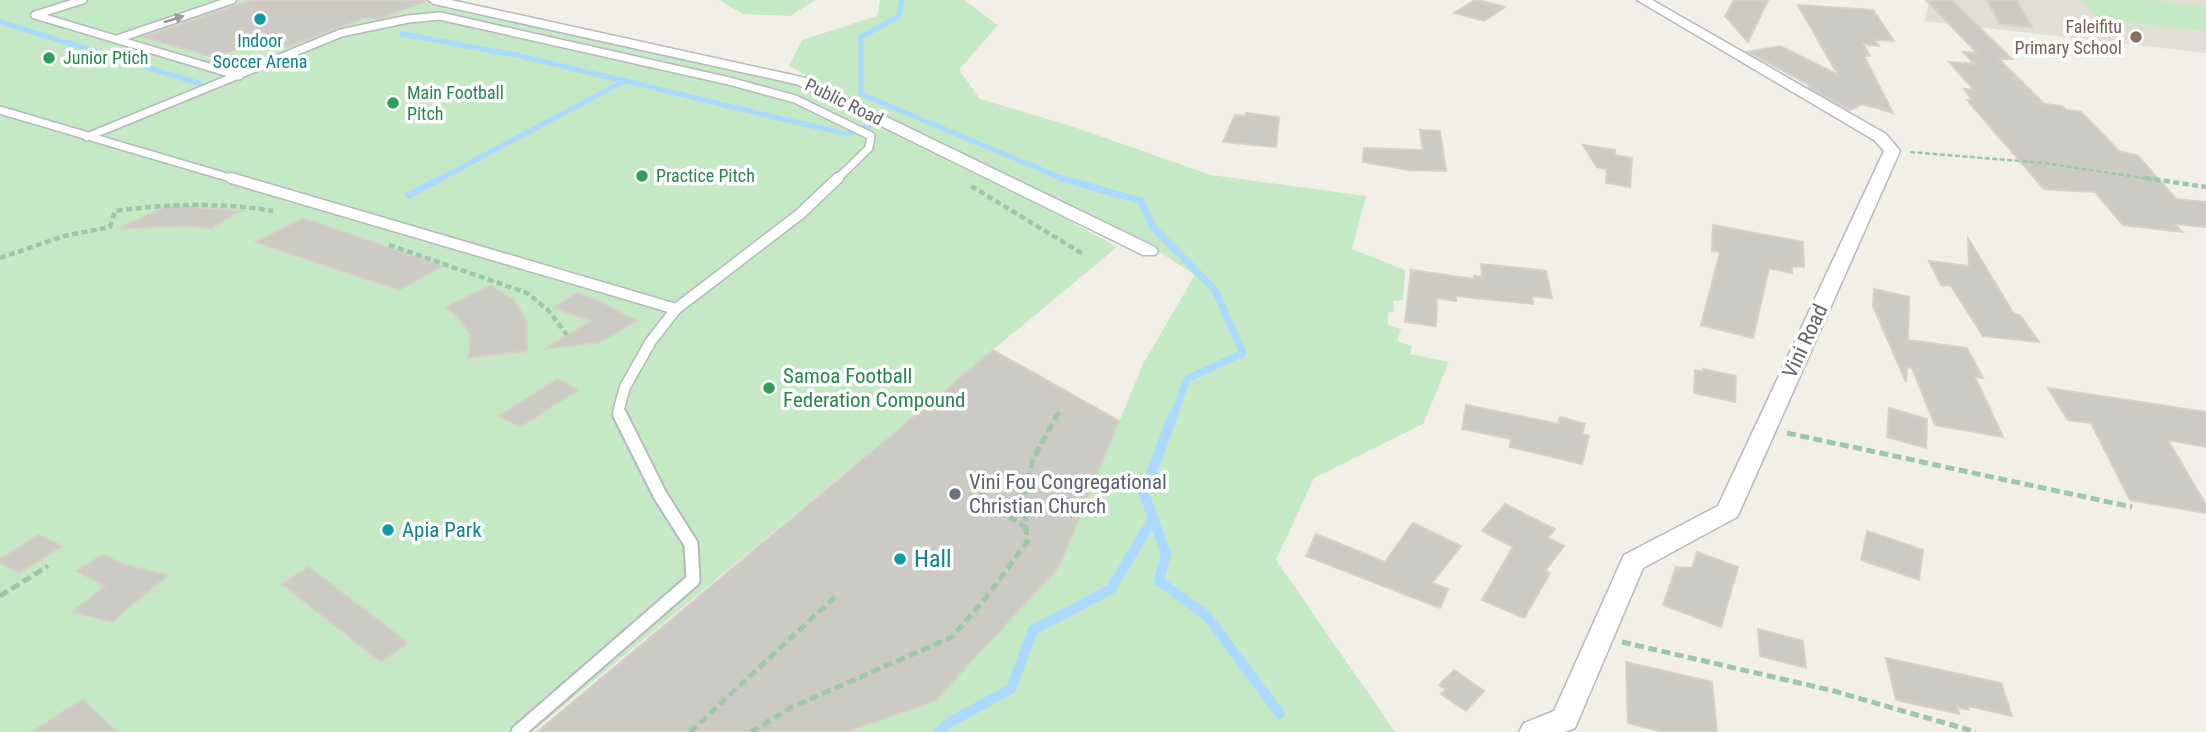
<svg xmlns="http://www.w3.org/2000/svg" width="2206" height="732" viewBox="0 0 2206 732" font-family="'Roboto Condensed',sans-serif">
	<rect width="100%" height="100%" fill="#f1efe8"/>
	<!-- education -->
	<polygon fill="#e1ded6" points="1930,0 2206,0 2206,53 1924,21"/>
	<!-- green -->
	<g fill="#c5e8c5">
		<polygon points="0,0 427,0 804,78 872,112 789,66 802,40 877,16 880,0 964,0 998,25 959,70 980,99 1071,126 1211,175 1366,196 1352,249 1405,270 1403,300 1393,301 1395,311 1388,313 1388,325 1401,329 1397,341 1412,346 1410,354 1449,362 1423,424 1314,478 1276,560 1395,732 846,732 935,701 1059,567 1143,364 1195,275 1141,240 954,157 1117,247 532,732 0,732"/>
		<polygon points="719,0 815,0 790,16 743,14"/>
		<polygon points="2082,0 2146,0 2206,6 2206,31 2098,19"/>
	</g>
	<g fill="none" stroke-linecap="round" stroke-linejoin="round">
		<!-- stream-far2 -->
		<g stroke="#aadaff" stroke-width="5">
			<polyline points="902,0 899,16 861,37 861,94 1066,180"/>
			<polyline points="0,22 201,84"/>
			<polyline points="402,34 521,56 846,134 871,126"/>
			<polyline points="438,180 624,81"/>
		</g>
		<!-- stream-far1 -->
		<g stroke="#aadaff" stroke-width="7">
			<polyline points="1060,178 1141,201 1152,226 1215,290 1243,353 1187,379 1173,417"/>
			<polyline points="409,195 441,178"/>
		</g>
		<!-- stream -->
		<g stroke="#aadaff" stroke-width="10">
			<polyline points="1173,415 1144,493 1166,554 1159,581 1207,616 1280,714"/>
			<polyline points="939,732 950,722 1011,689 1033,630 1111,589 1152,520"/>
		</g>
	</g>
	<!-- building -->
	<g fill="#cccac5" stroke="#d6d1c6" stroke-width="2">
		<polygon points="252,0 424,0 424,2 380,19 365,18 288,47 264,41 213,57 142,37"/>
		<polygon points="1475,0 1478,0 1505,7 1484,21 1454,13"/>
		<polygon points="1734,0 1768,0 1748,42 1725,16"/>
		<polygon points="1926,0 1951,0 2012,59 1999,59 2044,104 2062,106 2066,110 2081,112 2119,151 2138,156 2176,199 2206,202 2206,227 2174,224 2182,232 2123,225 2095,192 2044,189 1967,100 1972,100 1964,89 1974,90 1949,62 1974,64 1963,52 1977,53"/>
		<polygon points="1987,0 2016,0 2032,27 2000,24"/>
		<polygon points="1798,5 1873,10 1894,41 1875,40 1879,46 1863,44 1870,56 1864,56 1893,113 1862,104 1850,110 1808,87 1813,87 1748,52 1780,46 1838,75"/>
		<polygon points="1246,113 1279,117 1276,147 1223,142 1235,115 1245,116"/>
		<polygon points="1420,130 1440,131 1446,171 1409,170 1363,162 1364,148 1423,150"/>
		<polygon points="1583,145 1615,150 1615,155 1632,158 1630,187 1606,183 1607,169 1597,167"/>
		<polygon points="169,205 240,211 211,228 184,226 118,229"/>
		<polygon points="303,218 443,266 399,290 255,242"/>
		<polygon points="1713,225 1803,242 1804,267 1792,266 1792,273 1769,268 1753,338 1701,325 1720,252 1712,251"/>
		<polygon points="1968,238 2014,314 2020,315 2039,342 1983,336 1951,286 1941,285 1929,261 1969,266"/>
		<polygon points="1481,264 1546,271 1552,298 1532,296 1533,304 1456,296 1456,301 1437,298 1436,326 1405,322 1411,270 1474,279 1474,276 1482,277"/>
		<polygon points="491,285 514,300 527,322 527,351 468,358 471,336 459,318 446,307"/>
		<polygon points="1874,289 1909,297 1908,340 1967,348 1983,378 1975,377 2003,437 1935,425 1912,368 1907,367 1906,382 1873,306"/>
		<polygon points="577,293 600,301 637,321 600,342 544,349 591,321 554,308"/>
		<polygon points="993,350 1119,421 1059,567 935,701 846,732 537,732"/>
		<polygon points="1703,369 1736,376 1735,402 1694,393 1695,370 1703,372"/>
		<polygon points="558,379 578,390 520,427 498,416"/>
		<polygon points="2048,388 2206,412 2206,447 2168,440 2206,505 2206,513 2130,500 2091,423 2068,420"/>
		<polygon points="1466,405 1558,424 1560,417 1585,424 1582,434 1589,436 1582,464 1510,447 1511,439 1462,429"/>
		<polygon points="1889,408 1927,419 1926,448 1887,437"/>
		<polygon points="1505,504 1555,529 1548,538 1564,546 1545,571 1550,573 1524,618 1482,600 1513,547 1482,531"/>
		<polygon points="1413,523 1461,546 1432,583 1448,589 1440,608 1306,556 1316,534 1385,562"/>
		<polygon points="1867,531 1923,550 1919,580 1861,560"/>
		<polygon points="39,535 62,546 19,573 0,563 0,559"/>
		<polygon points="1697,552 1738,567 1721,627 1663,605 1676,567 1692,568"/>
		<polygon points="104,554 121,564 168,575 112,622 72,612 105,586 77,571"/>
		<polygon points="309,567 408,643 381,662 282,584"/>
		<polygon points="1758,629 1803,641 1806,668 1760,656"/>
		<polygon points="1886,658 2001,683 2012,716 1968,706 1969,710 1957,707 1959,714 1896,700"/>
		<polygon points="1626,662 1712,682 1717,732 1663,732 1628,723"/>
		<polygon points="1454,670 1484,691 1466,711 1441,694 1446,689 1439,685"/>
		<polygon points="83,699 117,732 31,732"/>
	</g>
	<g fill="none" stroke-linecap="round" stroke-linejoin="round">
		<defs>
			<g id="service-far2">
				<polyline points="35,15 239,76"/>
				<polyline points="35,15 83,0"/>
				<polyline points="117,39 232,0"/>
				<polyline points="0,110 237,180"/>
				<polyline points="87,137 341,33 408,19 440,16 729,81 795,99 871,136 869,148 836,180"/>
			</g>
			<g id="service-far1">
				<polyline points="231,178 676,309"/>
				<polyline points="621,417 618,412 625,387 651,341 676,309 800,214 838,178"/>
			</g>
			<polyline id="service" points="518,732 693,580 691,544 660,495 620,415"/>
			<g id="minor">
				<polygon points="428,0 451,0 806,78 1155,247 1158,251 1155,255 1143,255 796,84 434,4"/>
				<polygon points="1637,0 1652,0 1886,134 1900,151 1740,511 1737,517 1643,568 1575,728 1565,732 1519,732 1524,723 1554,711 1624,555 1718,506 1884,151 1874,140"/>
			</g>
		</defs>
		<!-- service-far2 casing -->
		<use href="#service-far2" stroke="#b5b8bc" stroke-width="10"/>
		<!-- service-far1 casing -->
		<use href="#service-far1" stroke="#b5b8bc" stroke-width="13"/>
		<!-- service casing -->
		<use href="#service" stroke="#b5b8bc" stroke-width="17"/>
		<!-- minor casing -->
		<use href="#minor" stroke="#b5b8bc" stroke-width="3"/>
		<!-- path-far2 -->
		<polyline stroke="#9cc7a9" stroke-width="2.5" stroke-dasharray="5 2.5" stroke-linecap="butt" points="1910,152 2044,163 2156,180"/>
		<!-- path-far1 -->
		<g stroke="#9cc7a9" stroke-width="4.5" stroke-dasharray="6 3.5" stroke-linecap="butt">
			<polyline points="2145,178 2206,187"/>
			<polyline points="971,186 1083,254"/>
			<polyline points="389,245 527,293 548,310 567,335"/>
			<path d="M 0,258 L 64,236 L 110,227 L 115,211 C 168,204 220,202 273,211"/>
			<polyline points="1056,417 1059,412"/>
		</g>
		<!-- path -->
		<g stroke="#9cc7a9" stroke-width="5" stroke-dasharray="9 4.5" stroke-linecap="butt">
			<polyline points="1787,433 2132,507"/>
			<polyline points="973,477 988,502 1026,528"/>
			<polyline points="0,596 48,566"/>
			<polyline points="1622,642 1834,691 1976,732"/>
			<polyline points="690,732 838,594"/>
			<polyline points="751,732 790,708 952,637 985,599 1027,542 1024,497 1033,459 1057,415"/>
		</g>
		<!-- service-far2 -->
		<use href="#service-far2" stroke="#fff" stroke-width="7"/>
		<!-- service-far1 -->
		<use href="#service-far1" stroke="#fff" stroke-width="10"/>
		<!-- service -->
		<use href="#service" stroke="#fff" stroke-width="13"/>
		<!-- minor -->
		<use href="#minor" fill="#fff" fill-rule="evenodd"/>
	</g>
	<!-- one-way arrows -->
	<defs><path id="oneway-solid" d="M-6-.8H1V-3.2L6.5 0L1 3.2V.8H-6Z" transform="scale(1.75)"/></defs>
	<use fill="#979a9d" href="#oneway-solid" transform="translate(174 19) rotate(-18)"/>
	<!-- markers -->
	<g fill="#0f9aa8" stroke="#fff" stroke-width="2.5">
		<circle cx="260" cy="19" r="7"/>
		<circle cx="388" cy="530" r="7"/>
		<circle cx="900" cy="559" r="7"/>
	</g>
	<circle fill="#8d6e63" stroke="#fff" stroke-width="2.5" cx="2136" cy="37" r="7"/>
	<g fill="#2e9e5b" stroke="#fff" stroke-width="2.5">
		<circle cx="49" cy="58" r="7"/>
		<circle cx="393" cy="103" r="7"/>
		<circle cx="642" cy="176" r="7"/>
		<circle cx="769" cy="388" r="7"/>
	</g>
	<circle fill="#6b7280" stroke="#fff" stroke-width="2.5" cx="955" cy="494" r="7"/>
	<g text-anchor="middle" stroke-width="7" stroke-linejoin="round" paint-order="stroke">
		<!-- far-education labels -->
		<g font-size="18" fill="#785e54" stroke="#fff" text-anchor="end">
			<text x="2122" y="33">Faleifitu<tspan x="2122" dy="21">Primary School</tspan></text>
		</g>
		<!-- far-culture labels -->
		<g font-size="18" fill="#0d838f" stroke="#fff">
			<text x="260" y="47">Indoor<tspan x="260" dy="21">Soccer Arena</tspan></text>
		</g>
		<!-- far-leisure labels -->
		<g font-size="18" fill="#27864d" stroke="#fff" text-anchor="start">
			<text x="63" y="64">Junior Ptich</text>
			<text x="407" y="99">Main Football<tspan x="407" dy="21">Pitch</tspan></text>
			<text x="656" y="182">Practice Pitch</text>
		</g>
		<!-- far-street labels -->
		<g font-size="18" fill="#5f6368" stroke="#fff">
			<text transform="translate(844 102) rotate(26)" y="6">Public Road</text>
		</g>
		<!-- street labels -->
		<g font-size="21" fill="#5f6368" stroke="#fff">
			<text transform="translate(1805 341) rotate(-65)" y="7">Vini Road</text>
		</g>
		<!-- leisure labels -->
		<g font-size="21" fill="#27864d" stroke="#fff" text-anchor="start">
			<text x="783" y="383">Samoa Football<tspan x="783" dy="24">Federation Compound</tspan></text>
		</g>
		<!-- worship labels -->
		<g font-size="21" fill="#5b616d" stroke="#fff" text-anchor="start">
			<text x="969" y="489">Vini Fou Congregational<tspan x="969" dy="24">Christian Church</tspan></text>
		</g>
		<!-- culture labels -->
		<g font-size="21" fill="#0d838f" stroke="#fff" text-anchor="start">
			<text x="402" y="537">Apia Park</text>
		</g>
		<!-- near-culture labels -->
		<g font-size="24" fill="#0d838f" stroke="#fff" text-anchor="start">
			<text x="914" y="567">Hall</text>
		</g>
	</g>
</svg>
